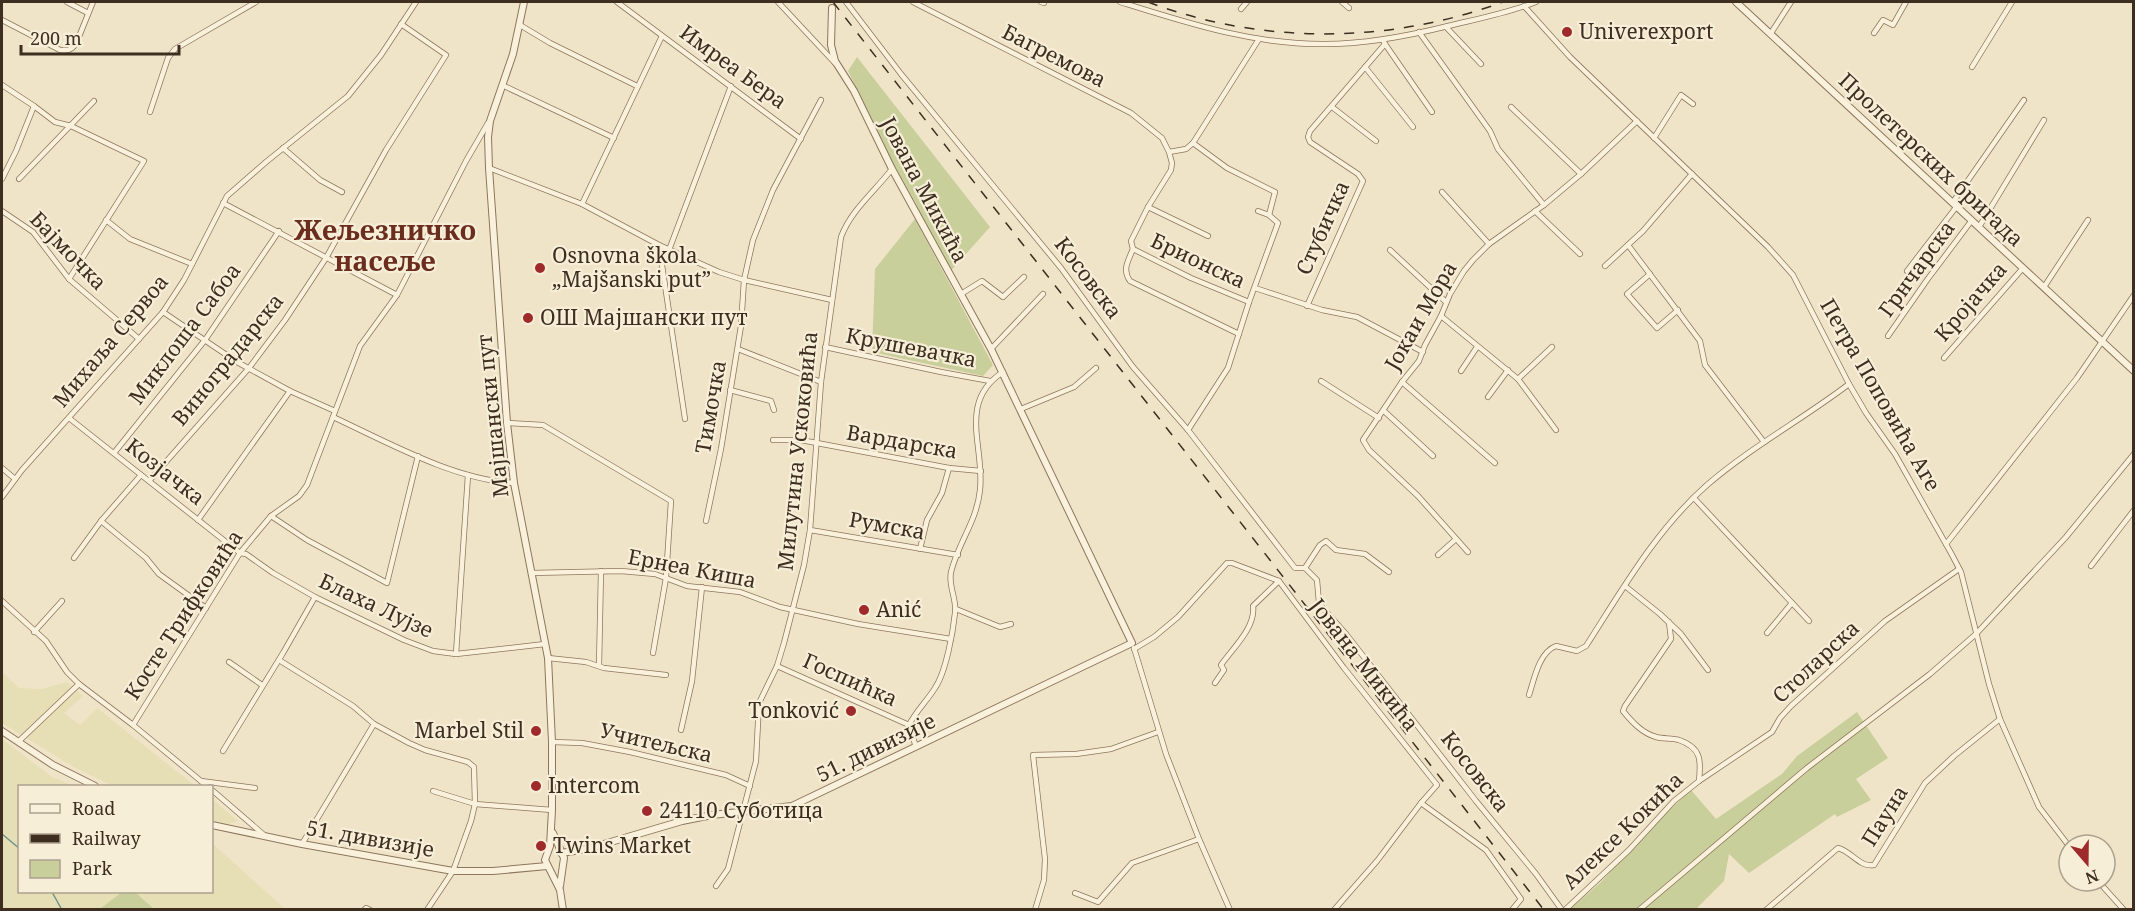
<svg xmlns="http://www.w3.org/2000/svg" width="2135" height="911" viewBox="0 0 2135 911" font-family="'Noto Serif',serif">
	<rect width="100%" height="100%" fill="#f0e4c8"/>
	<!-- farmland -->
	<g fill="#e6deb5">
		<polygon points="2,672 19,688 42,689 67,682 83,696 64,713 80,725 97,708 195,786 113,786 74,767 2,723"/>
		<polygon points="2,739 52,777 74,786 20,786 20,892 122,892 100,909 2,909"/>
		<polygon points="212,799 238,821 228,824 212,820"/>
		<polygon points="212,843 285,909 154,909 135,892 212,892"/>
	</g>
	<!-- green -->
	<g fill="#c9cf9b">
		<polygon points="857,57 990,227 949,273 915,202 891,159 848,71"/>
		<polygon points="915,219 993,365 983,376 872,352 875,269"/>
		<polygon points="1857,712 1888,758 1856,779 1871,800 1837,817 1835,814 1749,873 1729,854 1724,881 1696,909 1569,910 1600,883 1651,827 1691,790 1716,819 1782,774 1797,756"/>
		<polygon points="122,892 135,892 154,909 100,909"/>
	</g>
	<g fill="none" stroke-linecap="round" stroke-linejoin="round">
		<!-- stream -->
		<g stroke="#6f938a" stroke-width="1.5">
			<polyline points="2,834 20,849"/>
			<polyline points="52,892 62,910"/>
		</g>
		<defs>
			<g id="minor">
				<polyline points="67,2 88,13"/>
				<polyline points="617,2 801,139"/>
				<polyline points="778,2 835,63"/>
				<polyline points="846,2 901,74 1061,268 1133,367 1188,430 1295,568 1305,568 1320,545 1326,541 1336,550 1365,554 1389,572"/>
				<polyline points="913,2 1131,113 1162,138 1169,152"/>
				<polyline points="1041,2 1044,3"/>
				<path d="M 1120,2 C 1187,23 1254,45 1326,44 C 1367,44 1408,36 1448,26 C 1477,19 1508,13 1536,2"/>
				<polyline points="1342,2 1349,8"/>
				<polyline points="1524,6 1570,57 1768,247 1793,275 1849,384 1866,413 1895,454 1951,553 1961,572 1989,684 2000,719 2039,807 2069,846"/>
				<polyline points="1241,9 1247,2"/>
				<path d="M 2,20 L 60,50 C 68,51 71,50 76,44 L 93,2"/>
				<polyline points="520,25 550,43 637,86"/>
				<polyline points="1446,27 1481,64"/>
				<polyline points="1419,32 1490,131 1498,149 1544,205"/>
				<polyline points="1771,33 1791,2"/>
				<polyline points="1874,33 1883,20 1893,25 1906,2"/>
				<polyline points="1385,44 1432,112"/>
				<polyline points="1365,67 1413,127"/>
				<polyline points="1972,67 2012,2"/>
				<polyline points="2,85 34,106 55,122 71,126 144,161 69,279"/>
				<polyline points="502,85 614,138"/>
				<polyline points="1332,107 1376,141"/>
				<polyline points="1511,107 1581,174"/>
				<polyline points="150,112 168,58 175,49 256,2"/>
				<polyline points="1654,138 1681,95 1693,104"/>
				<polyline points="283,148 320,180 342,192"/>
				<polyline points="489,168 582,204 659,245 719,272 744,280 832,300"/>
				<polyline points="2,179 16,151 34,106"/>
				<polyline points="19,179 94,101"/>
				<polyline points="1442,192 1489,244"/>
				<polyline points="1953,202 2024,100"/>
				<polyline points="223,203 397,295"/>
				<polyline points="582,204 662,36"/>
				<polyline points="1148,207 1208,236"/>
				<polyline points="2,211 33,232 69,279 139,339"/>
				<polyline points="1258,211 1269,215"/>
				<polyline points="1535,211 1580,254"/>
				<polyline points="106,220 130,239 192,264"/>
				<polyline points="1979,227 2044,120"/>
				<polyline points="659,245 685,419"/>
				<polyline points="1628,245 1700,341 1705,365 1764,442"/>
				<polyline points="1133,249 1131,241 1148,207 1171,170 1172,163 1169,152 1186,149 1193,143 1259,39"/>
				<path d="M 1133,249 C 1128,261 1122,270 1130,281 L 1239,334"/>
				<polyline points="1133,249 1191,278 1249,302"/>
				<polyline points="669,250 731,86"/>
				<polyline points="1390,250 1446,302"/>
				<polyline points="1605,266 1643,231 1692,174"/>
				<polyline points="1907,271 1957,206"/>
				<polyline points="1650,274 1627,294 1657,328 1678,310"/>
				<polyline points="2044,287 2088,220"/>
				<polyline points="1255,288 1322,310 1357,317 1423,352"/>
				<polyline points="961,294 982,281 1003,297 1024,277"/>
				<polyline points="1307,306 1363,181 1358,174 1310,142 1308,137 1310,131 1385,44 1383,40"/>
				<polyline points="163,312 237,362 290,391 335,411"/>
				<polyline points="1441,316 1518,379 1556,430"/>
				<polyline points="1888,336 1927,280 1972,220"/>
				<polyline points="825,347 941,372 990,381"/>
				<polyline points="738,349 821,382"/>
				<polyline points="991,349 1043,294"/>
				<polyline points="1944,358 2023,268"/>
				<polyline points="1461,371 1477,347"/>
				<polyline points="1518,379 1552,347"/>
				<polyline points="1321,381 1379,418"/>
				<polyline points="1402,382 1495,463"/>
				<polyline points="730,390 771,401 774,410"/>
				<polyline points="1488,397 1508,370"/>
				<polyline points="1021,409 1074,387 1096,368"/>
				<polyline points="1384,411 1433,456"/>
				<path d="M 333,417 C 387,442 454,480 514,483"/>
				<polyline points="69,418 240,553 246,554 273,573 315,597 404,640 433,651 456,654 545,644"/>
				<polyline points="507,423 543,425 671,501 666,578 653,653"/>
				<polyline points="1188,430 1228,368 1249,302 1278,223 1269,215 1275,192 1227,168 1193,143"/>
				<polyline points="773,440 801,440 949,468 981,471"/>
				<polyline points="114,453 205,340 279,231"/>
				<polyline points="2,468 15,479"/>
				<polyline points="149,481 249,368 285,320 326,258 386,150 446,55 401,24"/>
				<polyline points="2,497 22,470 163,312 184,280 227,196 266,162 348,96 381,55 416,2"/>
				<polyline points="1694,498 1809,621"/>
				<polyline points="271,516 307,540 387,583 418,456"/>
				<polyline points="198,520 290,391"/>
				<polyline points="101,521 146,558 159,574 206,608"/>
				<polyline points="706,521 721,449 741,326 744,280 753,240 773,190 821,100"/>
				<polyline points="810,530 958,555"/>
				<polyline points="1946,544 2077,378 2134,295"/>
				<polyline points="920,549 927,520 942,493 949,468"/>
				<polyline points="1468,552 1418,496 1369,450 1363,440 1402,382 1419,361 1425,345 1441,316 1450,294 1464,271 1473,260 1489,244 1544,205 1581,174 1637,121"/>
				<polyline points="1438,555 1456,539"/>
				<polyline points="74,558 101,521 141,475"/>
				<polyline points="2091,566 2134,510"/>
				<polyline points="1305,568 1317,580 1319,603 1322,607 1346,634 1476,801 1536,874 1562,910"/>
				<polyline points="531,573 621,571 655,574 687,586 740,592 780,607 858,624 951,639"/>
				<polyline points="1625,586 1660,614 1681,634 1708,670"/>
				<polyline points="2,601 46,641 67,672 79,684 133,725 207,786"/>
				<polyline points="956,609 1000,627 1011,624"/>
				<path d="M 1669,622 L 1671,639 L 1625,706 L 1623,711 C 1632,722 1642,733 1656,737 C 1663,739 1672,738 1679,740 C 1702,748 1701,761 1699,781"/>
				<polyline points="34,632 62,601"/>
				<polyline points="1767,633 1792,603"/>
				<polyline points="1134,648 1166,754 1199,839 1230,910"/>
				<polyline points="1134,649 1154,637 1178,617 1227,563 1232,563 1279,581 1344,668 1437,785 1421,803 1377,861 1334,910"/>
				<polyline points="456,654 468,475"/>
				<polyline points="548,658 586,662 604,668 666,675"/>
				<polyline points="279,660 353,706 374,724 409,743 425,750 468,762 474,767 475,804 471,821 453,871 427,910"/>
				<polyline points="229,662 262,685"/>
				<polyline points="599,666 601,571"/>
				<polyline points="777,666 909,725"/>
				<path d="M 1215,683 L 1224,670 L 1221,665 C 1233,648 1256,627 1253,606 L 1279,581"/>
				<path d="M 1529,695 C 1534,680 1539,652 1556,646 L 1577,651 L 1586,646 C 1622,590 1656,530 1707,485 C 1751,447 1803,419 1849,384"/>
				<polyline points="133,725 240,553 271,516 299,496 307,485 360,346 397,295 466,161 488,123"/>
				<polyline points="681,730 692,681 702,587"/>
				<polyline points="18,742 79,684"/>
				<polyline points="552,742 582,743 630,752 726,775 750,786"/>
				<path d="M 916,747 L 909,725 C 916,711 927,701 935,688 C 946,672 953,632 955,613 C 957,599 948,586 951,572 C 958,543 977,521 980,490 C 985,447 957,402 1003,372"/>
				<polyline points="223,751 283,653 315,597"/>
				<polyline points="201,781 255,788"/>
				<polyline points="212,790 264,835"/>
				<polyline points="433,791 475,804 552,810"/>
				<polyline points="1421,803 1486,850 1521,899 1512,910"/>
				<polyline points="302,844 374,724"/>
				<polyline points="2098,881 2124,910"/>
				<path d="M 716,886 L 728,869 L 756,761 L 759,703 L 777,666 L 784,643 L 804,565 L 810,530 L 821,382 L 841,237 C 851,210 875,191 892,169"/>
				<polyline points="1075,893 1098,902 1132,863 1199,839"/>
				<polyline points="364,910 366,908 370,910"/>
				<polyline points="1035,910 1044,880 1045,859 1033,755 1076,754 1111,749 1158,732"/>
				<polyline points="1565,910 1629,850 1674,801 1699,781 1772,732 1780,718 1791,706 1885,621 1959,569"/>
				<polyline points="1639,910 1807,768 1930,674 1976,634 2066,537 2134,454"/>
				<path d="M 1766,910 L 1838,848 C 1851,851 1860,868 1874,865 L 1925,783 L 1954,756 L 2000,719"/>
			</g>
			<g id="tertiary">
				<polyline points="524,2 513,54 490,121 488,137 489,168 507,423 514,483 548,658 552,742 552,810 550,846 545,860 560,890 563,910"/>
				<polyline points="1736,2 2134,371"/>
				<polyline points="2,731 53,765 95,786"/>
				<polyline points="212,825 302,844 453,871 493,871 547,866"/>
				<polyline points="553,833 564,858 560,886"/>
				<polyline points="561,853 587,849 682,821 712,815 792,806 1132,643 991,349 892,169 854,91 835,61 831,45 832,8"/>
			</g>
		</defs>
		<!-- minor casing -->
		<use href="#minor" stroke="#8d765c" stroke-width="6"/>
		<!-- tertiary casing -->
		<use href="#tertiary" stroke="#8d765c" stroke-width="8"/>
		<!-- minor -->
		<use href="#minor" stroke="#faf1dc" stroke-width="4.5"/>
		<!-- tertiary -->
		<use href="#tertiary" stroke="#faf1dc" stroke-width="6"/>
		<!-- rail -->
		<g stroke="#3d2e20" stroke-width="1.5" stroke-dasharray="10 10" stroke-linecap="butt">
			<polyline points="833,2 1544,910"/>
			<path d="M 1148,2 C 1262,45 1389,44 1503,2"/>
		</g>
	</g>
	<!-- markers -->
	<g fill="#9e2a2b" stroke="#f7eed8" stroke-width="2">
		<circle cx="1567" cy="32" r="6"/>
		<circle cx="540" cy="268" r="6"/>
		<circle cx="528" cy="318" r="6"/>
		<circle cx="864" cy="610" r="6"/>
		<circle cx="851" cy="711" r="6"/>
		<circle cx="536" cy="731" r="6"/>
		<circle cx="536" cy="786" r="6"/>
		<circle cx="647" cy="811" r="6"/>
		<circle cx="541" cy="846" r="6"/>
	</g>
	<g text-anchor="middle" stroke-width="4.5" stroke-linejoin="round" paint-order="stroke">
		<!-- poi labels -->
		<g font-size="21" fill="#3d2e20" stroke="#f7eed8" text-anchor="start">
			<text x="1579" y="39">Univerexport</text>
			<text x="552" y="263">Osnovna škola<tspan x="552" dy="24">„Majšanski put”</tspan></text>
			<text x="540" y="325">ОШ Мајшански пут</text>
			<text x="876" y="617">Anić</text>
			<text x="839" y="718" text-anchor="end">Tonković</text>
			<text x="524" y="738" text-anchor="end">Marbel Stil</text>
			<text x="548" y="793">Intercom</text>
			<text x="659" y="818">24110 Суботица</text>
			<text x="553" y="853">Twins Market</text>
		</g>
		<!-- street labels -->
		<g font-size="21" fill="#3d2e20" stroke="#f7eed8">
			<text transform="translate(1054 56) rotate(27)" y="7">Багремова</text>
			<text transform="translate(733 67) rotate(36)" y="7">Имреа Бера</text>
			<text transform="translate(1931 160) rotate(43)" y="7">Пролетерских бригада</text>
			<text transform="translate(924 190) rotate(62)" y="7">Јована Микића</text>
			<text transform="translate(1323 228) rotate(-66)" y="7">Стубичка</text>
			<text transform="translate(68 251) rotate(46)" y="7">Бајмочка</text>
			<text transform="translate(1198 261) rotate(25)" y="7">Брионска</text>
			<text transform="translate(1917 269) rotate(-54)" y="7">Грнчарска</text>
			<text transform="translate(1088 278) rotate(53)" y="7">Косовска</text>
			<text transform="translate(1971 302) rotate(-49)" y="7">Кројачка</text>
			<text transform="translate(1421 316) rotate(-60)" y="7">Јокаи Мора</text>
			<text transform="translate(185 334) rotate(-53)" y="7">Миклоша Сабоа</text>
			<text transform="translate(111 341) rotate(-50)" y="7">Михаља Сервоа</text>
			<text transform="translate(911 348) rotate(11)" y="7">Крушевачка</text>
			<text transform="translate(228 360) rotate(-51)" y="7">Виноградарска</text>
			<text transform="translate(1880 395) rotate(60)" y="7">Петра Поповића Аге</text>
			<text transform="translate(711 407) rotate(-80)" y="7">Тимочка</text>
			<text transform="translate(493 416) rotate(-96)" y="7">Мајшански пут</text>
			<text transform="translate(902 442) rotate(10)" y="7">Вардарска</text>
			<text transform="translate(798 451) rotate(-84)" y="7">Милутина Ускоковића</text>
			<text transform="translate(165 472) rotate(38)" y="7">Козјачка</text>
			<text transform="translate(887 526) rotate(10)" y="7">Румска</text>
			<text transform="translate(692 569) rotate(11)" y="7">Ернеа Киша</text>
			<text transform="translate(376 606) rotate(25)" y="7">Блаха Лујзе</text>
			<text transform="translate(184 615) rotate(-57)" y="7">Косте Трифковића</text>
			<text transform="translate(1816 662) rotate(-43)" y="7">Столарска</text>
			<text transform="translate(1364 665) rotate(52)" y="7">Јована Микића</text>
			<text transform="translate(850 680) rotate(24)" y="7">Госпићка</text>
			<text transform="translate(656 743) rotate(13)" y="7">Учитељска</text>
			<text transform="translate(876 748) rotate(-26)" y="7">51. дивизије</text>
			<text transform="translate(1475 772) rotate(52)" y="7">Косовска</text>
			<text transform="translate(1885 816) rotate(-58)" y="7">Пауна</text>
			<text transform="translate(1623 831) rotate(-44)" y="7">Алексе Кокића</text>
			<text transform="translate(370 839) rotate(10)" y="7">51. дивизије</text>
		</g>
		<!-- district labels -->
		<g font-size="27" font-weight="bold" fill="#6b2e1e" stroke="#f7eed8">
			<text x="385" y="240">Жељезничко<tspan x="385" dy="31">насеље</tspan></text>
		</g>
	</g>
	<!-- border -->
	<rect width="2135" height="911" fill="none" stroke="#3d2e20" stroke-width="6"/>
	<!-- legend -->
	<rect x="18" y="785" width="195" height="108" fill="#f7eed8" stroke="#ada18e" stroke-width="1.5"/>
	<rect x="30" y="804" width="30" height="9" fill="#faf1dc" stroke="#ada18e" stroke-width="1.5"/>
	<text x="72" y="815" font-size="18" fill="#3d2e20">Road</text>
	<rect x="30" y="834" width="30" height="9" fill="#3d2e20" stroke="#ada18e" stroke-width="1.5"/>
	<text x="72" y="845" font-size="18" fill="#3d2e20">Railway</text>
	<rect x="30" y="860" width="30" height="18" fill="#c9cf9b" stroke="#ada18e" stroke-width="1.5"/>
	<text x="72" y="875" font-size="18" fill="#3d2e20">Park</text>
	<!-- north arrow -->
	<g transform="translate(2087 863) rotate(160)"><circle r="28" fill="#f7eed8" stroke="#ada18e" stroke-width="1.5"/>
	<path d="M0-4.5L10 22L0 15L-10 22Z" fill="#9e2a2b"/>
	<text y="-9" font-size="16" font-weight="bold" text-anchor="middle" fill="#3d2e20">N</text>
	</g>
	<!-- scale -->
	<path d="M21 45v9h158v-9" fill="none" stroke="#3d2e20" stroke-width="3"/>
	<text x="30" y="45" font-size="18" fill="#3d2e20" stroke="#f7eed8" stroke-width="4.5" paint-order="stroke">200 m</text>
</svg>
